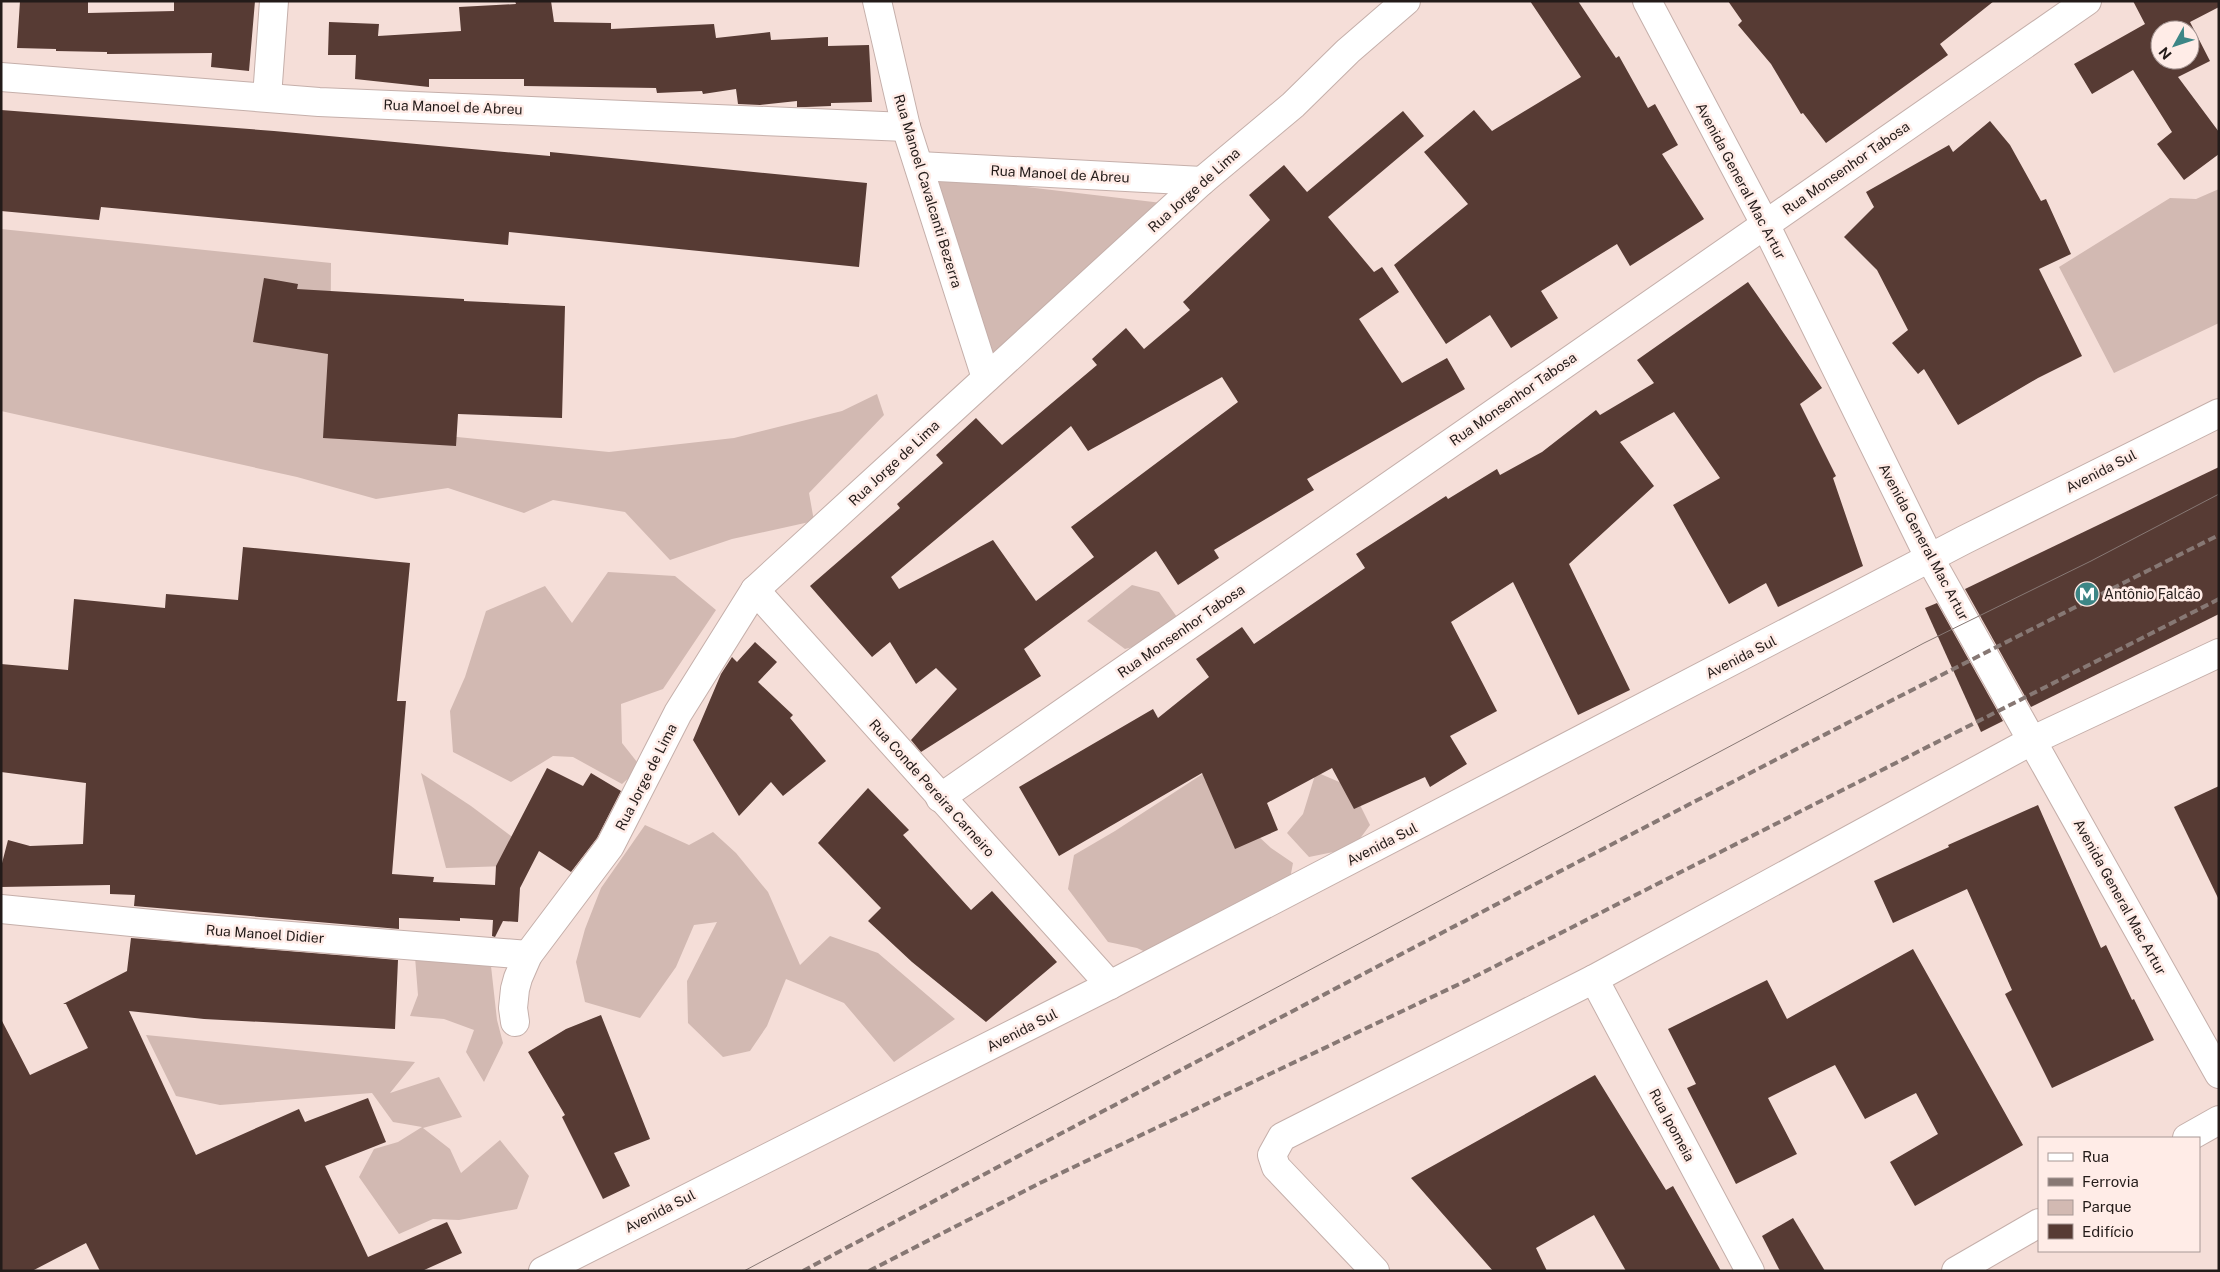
<svg xmlns="http://www.w3.org/2000/svg" width="2220" height="1272" viewBox="0 0 2220 1272" font-family="'Public Sans',sans-serif">
	<rect width="100%" height="100%" fill="#f5ded8"/>
	<!-- green -->
	<g fill="#d2b9b2">
		<polygon points="933,176 1162,203 992,358"/>
		<polygon points="2219,189 2219,323 2114,373 2059,267 2170,198 2196,199"/>
		<polygon points="1,229 331,263 330,414 427,434 609,452 734,438 842,411 877,394 884,415 809,493 814,521 732,539 670,560 625,512 553,500 524,513 448,488 376,499 297,477 1,411"/>
		<polygon points="608,572 675,576 716,610 663,689 621,704 622,743 641,767 622,784 573,757 553,756 511,782 453,752 450,711 465,677 486,611 545,586 572,623"/>
		<polygon points="1132,585 1159,592 1177,617 1149,643 1125,649 1087,621"/>
		<polygon points="1207,771 1228,808 1271,848 1293,863 1289,884 1154,956 1137,948 1108,942 1068,889 1074,855 1115,831"/>
		<polygon points="1316,772 1351,787 1370,825 1353,848 1309,857 1287,833 1303,814"/>
		<polygon points="421,773 471,806 523,845 507,866 446,868"/>
		<polygon points="645,825 689,845 713,832 736,853 768,892 800,965 830,936 878,953 955,1019 894,1062 844,1003 786,979 767,1026 750,1051 723,1057 688,1023 687,981 717,922 694,925 676,967 640,1018 585,1002 576,962 585,929 601,888"/>
		<polygon points="415,957 491,966 497,1020 503,1043 484,1082 466,1052 474,1030 444,1019 410,1016 418,995"/>
		<polygon points="146,1035 415,1062 390,1093 439,1077 462,1117 423,1128 450,1149 461,1173 500,1140 529,1176 517,1209 459,1220 433,1219 399,1234 359,1177 374,1149 398,1142 422,1127 393,1122 372,1093 220,1105 176,1096"/>
	</g>
	<!-- building -->
	<g fill="#573b34" fill-rule="evenodd">
		<polygon points="20,1 88,1 88,13 174,11 174,1 255,1 249,71 211,67 212,53 107,54 107,52 56,51 56,49 17,48"/>
		<polygon points="515,1 551,1 554,22 611,23 611,29 714,24 716,38 770,32 771,40 828,37 828,46 869,45 872,102 831,103 831,106 806,107 797,107 797,101 760,105 738,104 736,89 703,94 702,91 657,93 656,88 524,86 524,79 429,79 429,87 355,79 356,55 328,55 329,22 379,24 378,36 461,31 459,7 516,4"/>
		<polygon points="1530,1 1578,1 1616,58 1619,56 1648,108 1655,104 1678,145 1662,154 1704,219 1630,266 1617,244 1541,291 1558,318 1511,348 1490,315 1446,344 1394,265 1468,204 1424,152 1474,110 1492,131 1581,77"/>
		<polygon points="1728,1 1994,1 1940,44 1948,55 1826,143 1803,113 1801,114 1771,64 1738,25 1742,21"/>
		<path d="M 2133,1 L 2219,1 L 2219,7 L 2190,22 L 2210,61 L 2178,77 L 2219,132 L 2219,154 L 2184,180 L 2157,144 L 2172,132 L 2133,70 L 2092,94 L 2074,64 L 2145,24 ZM 2160,30 L 2190,30 L 2190,60 L 2160,60 Z"/>
		<polygon points="1,110 274,131 550,156 550,152 867,183 859,267 509,232 508,245 101,207 99,220 1,211"/>
		<path d="M 1403,111 L 1424,136 L 1328,217 L 1374,272 L 1382,267 L 1399,292 L 1359,319 L 1402,383 L 1447,358 L 1465,389 L 1307,479 L 1314,490 L 1214,550 L 1219,558 L 1178,585 L 1156,551 L 1024,649 L 1041,676 L 921,752 L 911,740 L 957,689 L 936,668 L 916,684 L 890,642 L 872,657 L 810,586 L 900,508 L 897,504 L 943,463 L 936,455 L 976,418 L 1002,445 L 1097,365 L 1092,359 L 1126,328 L 1144,349 L 1190,310 L 1183,302 L 1270,220 L 1249,195 L 1284,165 L 1307,192 ZM 1222,377 L 1238,402 L 1071,527 L 1094,557 L 1036,601 L 993,540 L 899,589 L 891,577 L 1071,426 L 1088,451 Z"/>
		<polygon points="1990,121 2010,145 2041,201 2046,199 2071,254 2039,269 2082,356 2038,378 1958,425 1924,369 1918,374 1892,343 1908,330 1877,270 1844,237 1874,207 1866,192 1949,145 1953,152"/>
		<polygon points="264,278 298,284 297,289 464,299 464,301 565,306 562,418 458,414 456,446 323,438 328,354 253,342"/>
		<polygon points="1748,282 1822,388 1800,404 1836,476 1833,478 1863,566 1778,607 1766,583 1729,604 1673,505 1720,478 1674,412 1620,442 1654,486 1569,564 1630,690 1578,715 1513,582 1451,622 1497,711 1450,736 1467,764 1430,787 1425,777 1354,809 1332,768 1267,803 1278,830 1235,849 1202,773 1059,856 1019,787 1153,709 1158,718 1209,677 1196,659 1242,627 1254,644 1365,568 1356,554 1446,496 1448,499 1497,469 1500,475 1542,452 1596,410 1600,415 1654,383 1637,360"/>
		<polygon points="2219,467 2219,614 2031,707 1965,589"/>
		<polygon points="243,547 410,563 397,701 406,701 392,874 434,877 433,882 495,885 496,866 547,768 583,786 591,773 621,791 597,838 571,872 539,851 520,888 518,922 503,921 495,937 492,936 493,920 460,918 460,921 399,918 399,929 134,906 135,895 110,894 110,885 1,887 1,867 8,840 30,846 83,844 86,783 1,772 1,664 68,670 74,599 165,608 166,594 238,600"/>
		<polygon points="1937,603 2003,721 1981,732 1925,608"/>
		<polygon points="755,642 777,662 758,682 793,715 790,718 826,761 783,796 771,782 739,816 693,740 721,674 732,657 737,662"/>
		<polygon points="2219,786 2219,900 2174,807"/>
		<polygon points="868,788 909,830 903,835 971,910 992,891 1057,962 986,1022 912,962 868,921 881,908 818,843"/>
		<polygon points="2038,805 2101,948 2106,945 2132,1000 2134,999 2154,1040 2052,1088 2005,994 2012,990 1967,889 1893,923 1874,881 1949,847 1948,845"/>
		<polygon points="131,938 398,960 395,1029 204,1019 129,1011 196,1155 299,1109 305,1122 368,1098 386,1142 325,1166 368,1257 447,1222 462,1253 422,1271 100,1271 86,1243 32,1271 1,1271 1,1019 30,1075 88,1048 66,1004 63,1004 127,971"/>
		<polygon points="1913,949 2023,1145 1915,1206 1890,1162 1938,1134 1916,1093 1865,1119 1835,1065 1768,1098 1797,1154 1736,1184 1687,1088 1696,1084 1668,1029 1767,980 1787,1019"/>
		<polygon points="601,1015 650,1139 614,1153 630,1186 603,1199 562,1117 565,1115 528,1052 566,1029"/>
		<polygon points="1595,1075 1666,1190 1673,1186 1721,1271 1626,1271 1594,1215 1536,1248 1547,1271 1493,1271 1411,1178"/>
		<polygon points="1793,1218 1825,1271 1780,1271 1762,1236"/>
	</g>
	<g fill="none" stroke-linecap="round" stroke-linejoin="round">
		<defs>
			<g id="minor">
				<polyline points="877,1 906,127 986,378"/>
				<polyline points="1,77 319,102 906,127"/>
				<polyline points="267,97 274,1"/>
				<polyline points="919,166 1202,181"/>
				<polyline points="755,590 1110,985"/>
				<polyline points="940,798 2087,1"/>
				<polyline points="1,909 192,928 528,955"/>
				<polyline points="1594,979 1750,1271"/>
				<polyline points="515,1022 513,1008 515,989 518,978 528,955 610,846 678,713 755,590 1202,181 1293,105 1348,51 1406,1"/>
				<polyline points="2187,1138 2219,1120"/>
				<polyline points="543,1271 1110,985 1964,540 2219,413"/>
				<polyline points="1375,1271 1276,1167 1272,1155 1282,1137 1594,979 2033,740 2219,653"/>
				<polyline points="1956,1271 2039,1223"/>
			</g>
			<polyline id="major" points="1647,1 1765,224 1930,559 2219,1074"/>
		</defs>
		<!-- minor casing -->
		<use href="#minor" stroke="#c5afaa" stroke-width="30"/>
		<!-- major casing -->
		<use href="#major" stroke="#c5afaa" stroke-width="30"/>
		<!-- minor -->
		<use href="#minor" stroke="#fff" stroke-width="28"/>
		<!-- major -->
		<use href="#major" stroke="#fff" stroke-width="28"/>
		<!-- tram -->
		<polyline stroke="#877874" stroke-width="1" points="744,1271 1924,643 2091,561 2219,494"/>
		<!-- rail -->
		<g stroke="#877874" stroke-width="4" stroke-dasharray="8 4" stroke-linecap="butt">
			<path d="M 803,1271 C 1272,1020 1743,773 2219,535"/>
			<polyline points="869,1271 1040,1183 1472,978 2219,599"/>
		</g>
	</g>
	<!-- icons -->
	<defs>
		<symbol id="metro-disc" viewBox="-11 -11 22 22"><circle r="9.5" fill="#3d8686" stroke="#ffece7"/><path d="M-5.5 5V-5H-3L0 0L3-5H5.5V5H3V-.5L0 4L-3-.5V5Z" fill="#fff"/></symbol>
	</defs>
	<g fill-rule="evenodd">
		<use href="#metro-disc" x="2073" y="580" width="28" height="28"/>
	</g>
	<g text-anchor="middle" stroke-width="5" stroke-linejoin="round" paint-order="stroke">
		<!-- street labels -->
		<g font-size="14" fill="#231b19" stroke="#ffece7">
			<text transform="translate(453 107) rotate(2)" y="5">Rua Manoel de Abreu</text>
			<text transform="translate(1846 168) rotate(-35)" y="5">Rua Monsenhor Tabosa</text>
			<text transform="translate(1060 174) rotate(3)" y="5">Rua Manoel de Abreu</text>
			<text transform="translate(1741 181) rotate(62)" y="5">Avenida General Mac Artur</text>
			<text transform="translate(1194 190) rotate(-42)" y="5">Rua Jorge de Lima</text>
			<text transform="translate(928 191) rotate(73)" y="5">Rua Manoel Cavalcanti Bezerra</text>
			<text transform="translate(1513 399) rotate(-35)" y="5">Rua Monsenhor Tabosa</text>
			<text transform="translate(894 463) rotate(-43)" y="5">Rua Jorge de Lima</text>
			<text transform="translate(2101 471) rotate(-27)" y="5">Avenida Sul</text>
			<text transform="translate(1924 542) rotate(62)" y="5">Avenida General Mac Artur</text>
			<text transform="translate(1181 631) rotate(-35)" y="5">Rua Monsenhor Tabosa</text>
			<text transform="translate(1741 657) rotate(-27)" y="5">Avenida Sul</text>
			<text transform="translate(646 777) rotate(-63)" y="5">Rua Jorge de Lima</text>
			<text transform="translate(932 788) rotate(48)" y="5">Rua Conde Pereira Carneiro</text>
			<text transform="translate(1382 844) rotate(-27)" y="5">Avenida Sul</text>
			<text transform="translate(2120 897) rotate(61)" y="5">Avenida General Mac Artur</text>
			<text transform="translate(265 934) rotate(4)" y="5">Rua Manoel Didier</text>
			<text transform="translate(1022 1030) rotate(-27)" y="5">Avenida Sul</text>
			<text transform="translate(1672 1125) rotate(62)" y="5">Rua Ipomeia</text>
			<text transform="translate(660 1211) rotate(-27)" y="5">Avenida Sul</text>
		</g>
		<!-- poi labels -->
		<g font-size="14" fill="#231b19" stroke="#ffece7" text-anchor="start">
			<text x="2104" y="599">Antônio Falcão</text>
		</g>
	</g>
	<!-- border -->
	<rect width="2220" height="1272" fill="none" stroke="#231b19" stroke-width="5"/>
	<!-- legend -->
	<rect x="2038" y="1137" width="162" height="115" fill="#ffece7" stroke="#a79895"/>
	<rect x="2048" y="1153" width="25" height="8" fill="#ffffff" stroke="#a79895"/>
	<text x="2082" y="1162" font-size="15" fill="#231b19">Rua</text>
	<rect x="2048" y="1178" width="25" height="8" fill="#877874" stroke="#a79895"/>
	<text x="2082" y="1187" font-size="15" fill="#231b19">Ferrovia</text>
	<rect x="2048" y="1200" width="25" height="15" fill="#d2b9b2" stroke="#a79895"/>
	<text x="2082" y="1212" font-size="15" fill="#231b19">Parque</text>
	<rect x="2048" y="1224" width="25" height="15" fill="#573b34" stroke="#a79895"/>
	<text x="2082" y="1237" font-size="15" fill="#231b19">Edifício</text>
	<!-- north arrow -->
	<g transform="translate(2175 45) rotate(230)"><circle r="24" fill="#ffece7" stroke="#a79895"/>
	<path d="M0-4L9 19L0 12L-9 19Z" fill="#3d8686"/>
	<text y="-8" font-size="14" font-weight="bold" text-anchor="middle" fill="#231b19">N</text>
	</g>
</svg>
